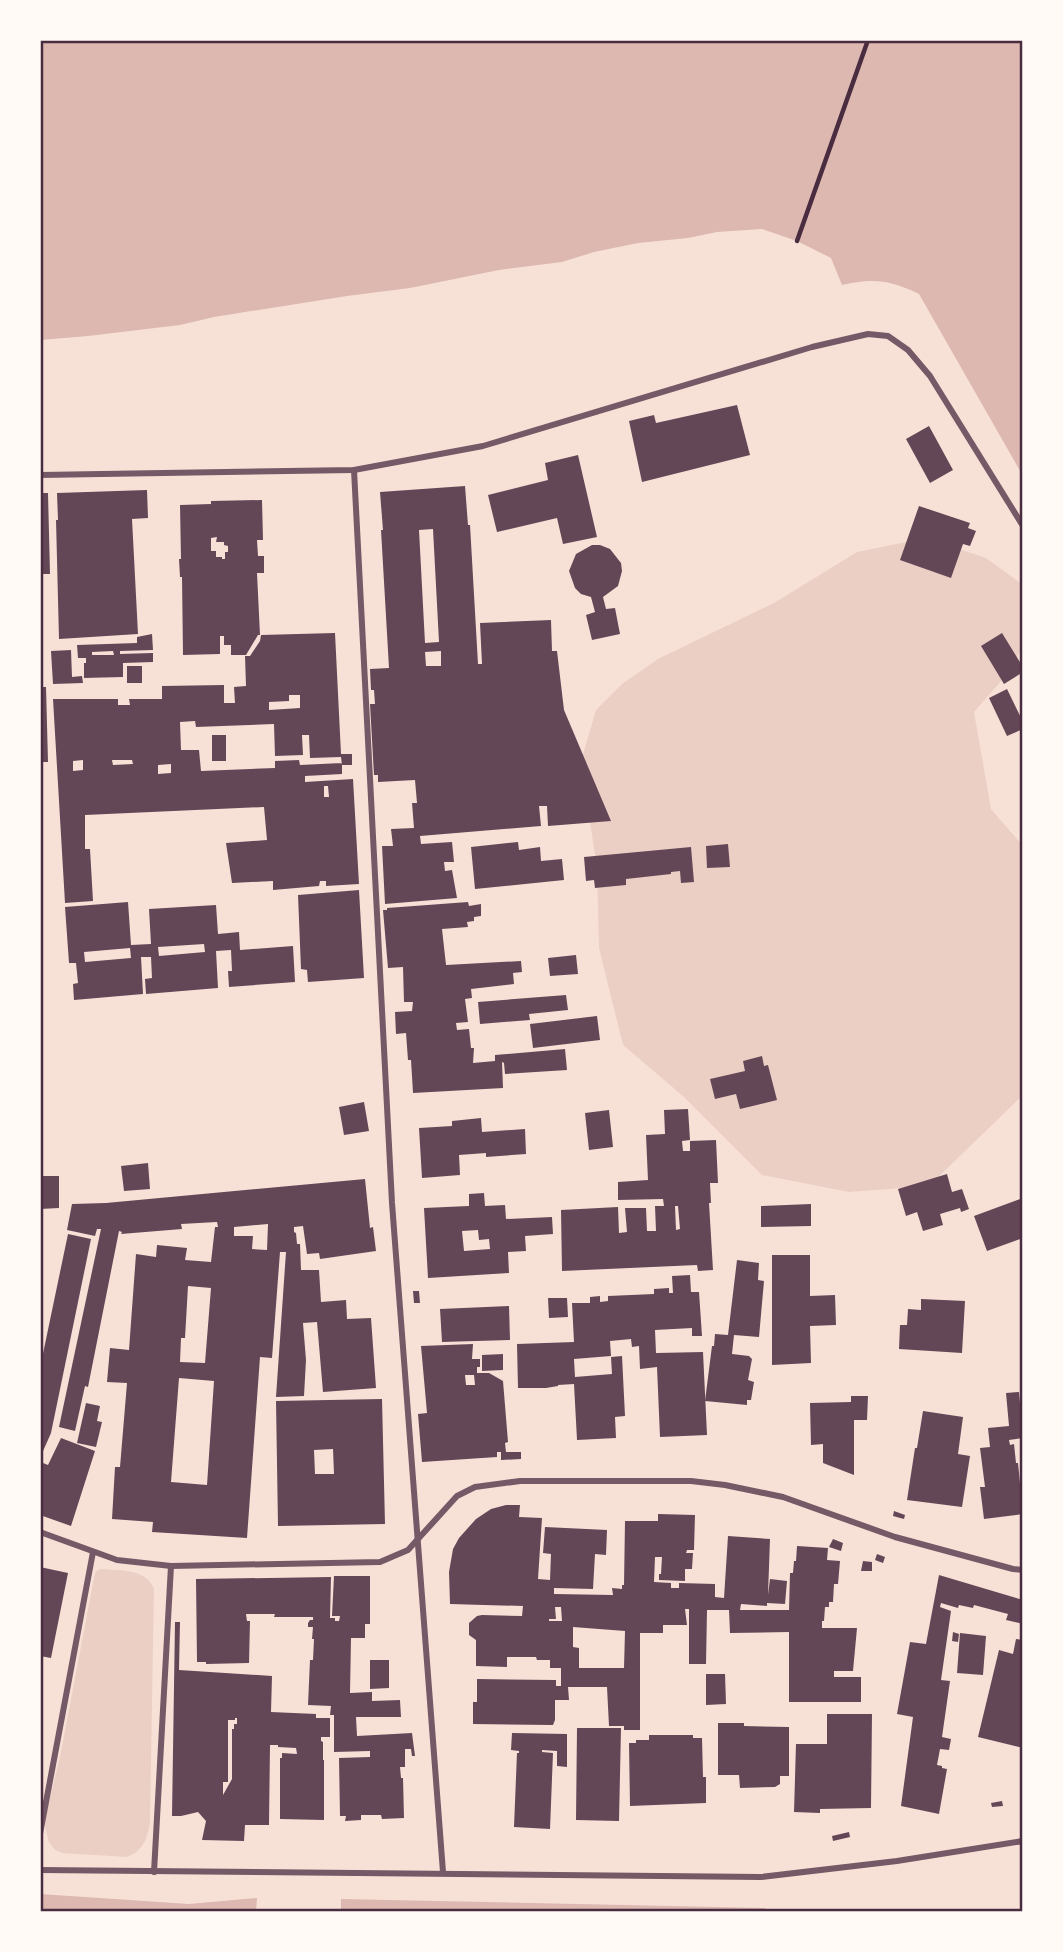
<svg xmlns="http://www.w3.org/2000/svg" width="1063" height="1952" viewBox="0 0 1063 1952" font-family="'Nunito Sans',sans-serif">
	<rect width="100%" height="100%" fill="#f7e1d7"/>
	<!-- green -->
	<g fill="#ebcfc5">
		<polygon points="926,538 986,558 1023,585 1023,646 1009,672 974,712 991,809 1023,846 1023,1095 929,1186 849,1192 762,1175 684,1097 623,1045 599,948 597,869 581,761 596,710 622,684 658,659 774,603 857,552"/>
		<path d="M 101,1569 C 120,1571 146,1568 154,1589 L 150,1819 C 149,1835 144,1851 127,1857 L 63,1853 L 55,1850 L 49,1842 L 44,1823 L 60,1757 L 94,1578 L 96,1571 Z"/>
	</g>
	<!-- water -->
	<g fill="#dcb8b0">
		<path d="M 40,40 L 1023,40 L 1023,476 L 919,294 C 890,280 874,278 842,285 L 831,258 L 797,241 L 762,229 L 717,232 L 688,238 L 638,243 L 594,252 L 562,262 L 499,270 L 410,288 L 347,296 L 214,317 L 180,325 L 88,336 L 40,340 Z"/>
		<polygon points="40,1894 189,1904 257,1898 256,1912 40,1912"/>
		<polygon points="341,1899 764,1908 771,1912 341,1912"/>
	</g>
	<!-- building -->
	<g fill="#644757" fill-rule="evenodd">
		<polygon points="737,405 750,455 642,482 629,421 654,415 656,423"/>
		<polygon points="929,426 953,470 930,483 906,439"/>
		<polygon points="578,455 597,537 563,544 557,518 497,532 488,495 548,480 545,463"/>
		<path d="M 465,486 L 468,525 L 470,525 L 478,664 L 482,664 L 480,623 L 551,620 L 552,651 L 557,651 L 564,710 L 611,821 L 548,826 L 547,806 L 539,806 L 541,826 L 420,836 L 421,844 L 452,842 L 454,862 L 444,862 L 445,871 L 452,870 L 457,898 L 385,904 L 382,846 L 393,846 L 391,829 L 414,828 L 412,803 L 417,803 L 415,780 L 378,782 L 378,775 L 374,775 L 370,704 L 375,704 L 374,690 L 371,690 L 370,669 L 389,668 L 381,530 L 383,530 L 380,492 ZM 433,529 L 439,642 L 425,643 L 419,530 ZM 441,651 L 441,666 L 426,666 L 425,652 Z"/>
		<polygon points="147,490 148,518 132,519 138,634 59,639 56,520 58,520 57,493"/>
		<polygon points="40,493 48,493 50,574 40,574"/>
		<path d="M 262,500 L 263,540 L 257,540 L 258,556 L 264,556 L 264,573 L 257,573 L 260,635 L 258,635 L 246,655 L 231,655 L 231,645 L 224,645 L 224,636 L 220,636 L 220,654 L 183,655 L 182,577 L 180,577 L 179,559 L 181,559 L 180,505 L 211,504 L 211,501 ZM 217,537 L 216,542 L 224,542 L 224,545 L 228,546 L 228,552 L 225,552 L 225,559 L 222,559 L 222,557 L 216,557 L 216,551 L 211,551 L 211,538 Z"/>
		<polygon points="919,506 970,523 968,528 976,531 970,546 963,544 951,578 900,560"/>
		<polygon points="592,545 600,545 610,549 621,563 622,571 618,586 603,597 606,609 615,608 620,634 592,640 586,615 595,612 591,597 581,594 575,588 569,571 576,554"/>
		<path d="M 335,633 L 341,754 L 352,754 L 352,765 L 342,765 L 341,757 L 310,758 L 309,735 L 302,735 L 303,755 L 275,756 L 274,724 L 196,727 L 195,721 L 180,722 L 181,750 L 199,750 L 201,771 L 275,768 L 275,761 L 299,760 L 300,765 L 342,763 L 342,774 L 305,776 L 305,782 L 353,779 L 359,884 L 326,886 L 326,881 L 320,881 L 319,886 L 273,890 L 273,881 L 232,883 L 226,843 L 267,840 L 264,807 L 85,815 L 85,849 L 90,849 L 93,901 L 65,903 L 53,699 L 118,699 L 118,705 L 130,705 L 129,699 L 162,699 L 162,686 L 224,685 L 224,703 L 235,703 L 234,687 L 246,686 L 245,656 L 250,656 L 260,641 L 261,635 ZM 289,695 L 300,695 L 300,708 L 269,710 L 269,702 L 289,701 ZM 83,760 L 83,770 L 73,771 L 73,761 ZM 112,760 L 132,760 L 133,764 L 113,765 ZM 171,764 L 171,773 L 158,774 L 158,765 ZM 324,786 L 328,786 L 329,797 L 324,797 Z"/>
		<polygon points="1002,633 1023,667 1023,672 1004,684 981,646"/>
		<path d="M 152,634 L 153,650 L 120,651 L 120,654 L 153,653 L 153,662 L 123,663 L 123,677 L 84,678 L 84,663 L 86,663 L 86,658 L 78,658 L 77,645 L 137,643 L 137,637 ZM 113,651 L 114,655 L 92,655 L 92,652 Z"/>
		<polygon points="71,650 72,677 82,676 83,683 53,684 51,651"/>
		<rect x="127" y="666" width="15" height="17"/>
		<polygon points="40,687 46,687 48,762 40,762"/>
		<polygon points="1007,689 1023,722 1023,729 1007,736 989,698"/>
		<rect x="212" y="735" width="14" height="26"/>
		<polygon points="518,842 519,850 540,847 541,861 562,859 564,880 475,889 471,847"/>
		<polygon points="728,844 730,867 707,868 706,846"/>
		<polygon points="691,847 694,882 681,883 680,871 671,872 671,874 626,879 626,885 595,888 594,880 586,881 584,857"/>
		<polygon points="359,890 364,978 308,982 307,970 301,969 298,895"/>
		<path d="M 128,902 L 131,945 L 151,944 L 149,909 L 216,905 L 218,934 L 239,932 L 240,950 L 293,946 L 295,982 L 229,987 L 228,971 L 232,971 L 231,950 L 216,951 L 218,988 L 146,994 L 145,979 L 152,978 L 151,957 L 141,957 L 143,994 L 74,1000 L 73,984 L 78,983 L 76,963 L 69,963 L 65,907 ZM 204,944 L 205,952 L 159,956 L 158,947 ZM 130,948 L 131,958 L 85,962 L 84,952 Z"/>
		<polygon points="468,902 469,906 481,904 481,916 474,917 474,921 467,922 468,927 442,929 446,965 521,961 522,972 513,973 514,984 471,989 472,998 465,999 468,1022 456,1023 457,1030 469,1029 471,1048 474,1048 473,1063 495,1061 495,1055 565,1049 567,1070 505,1074 504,1063 502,1062 503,1088 413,1093 411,1060 408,1060 406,1033 396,1034 395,1012 412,1011 413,1002 404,1002 403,967 388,968 383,910 387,910 387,908"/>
		<polygon points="576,955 578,974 550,976 548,958"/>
		<polygon points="566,995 568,1010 529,1014 530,1020 480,1024 478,1002"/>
		<polygon points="597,1016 600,1040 533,1048 530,1024"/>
		<polygon points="762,1056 764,1066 768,1065 777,1100 740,1109 736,1094 715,1099 710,1079 745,1071 743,1061"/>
		<polygon points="364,1102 369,1131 344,1135 339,1107"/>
		<path d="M 688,1109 L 690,1140 L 682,1141 L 683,1151 L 690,1151 L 690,1141 L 716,1140 L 718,1183 L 710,1183 L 711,1203 L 709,1203 L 713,1270 L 698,1271 L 697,1265 L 562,1271 L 561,1210 L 618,1207 L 619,1233 L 627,1232 L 625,1208 L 646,1208 L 647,1231 L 656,1231 L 655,1206 L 664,1206 L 663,1199 L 618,1200 L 618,1182 L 648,1180 L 646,1135 L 665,1134 L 664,1110 ZM 675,1206 L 678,1206 L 680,1229 L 676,1230 Z"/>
		<polygon points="609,1110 613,1147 589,1150 585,1113"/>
		<polygon points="481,1118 482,1132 525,1129 526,1154 486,1157 486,1153 459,1155 460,1175 422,1178 419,1128 452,1126 452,1121"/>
		<polygon points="148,1163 150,1189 124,1191 121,1166"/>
		<polygon points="947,1174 952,1192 962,1189 969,1209 961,1212 960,1208 940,1214 943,1225 923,1231 917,1212 906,1216 898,1189"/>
		<polygon points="40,1176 59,1176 59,1208 40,1209"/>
		<path d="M 365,1179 L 370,1228 L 373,1227 L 376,1251 L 320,1259 L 319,1253 L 307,1254 L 303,1226 L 294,1227 L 294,1232 L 296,1233 L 297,1244 L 300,1244 L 301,1270 L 319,1270 L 321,1302 L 346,1300 L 347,1319 L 371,1318 L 376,1388 L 323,1392 L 317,1322 L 303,1323 L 306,1360 L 304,1396 L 276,1397 L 286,1252 L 280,1252 L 272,1358 L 260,1357 L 247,1538 L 152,1532 L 153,1522 L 112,1519 L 115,1467 L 120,1467 L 127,1383 L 107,1382 L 110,1348 L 129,1350 L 136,1254 L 156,1257 L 157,1245 L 187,1248 L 185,1260 L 211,1262 L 215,1227 L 218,1227 L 217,1222 L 181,1224 L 182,1229 L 121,1234 L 122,1232 L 119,1231 L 88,1387 L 85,1386 L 75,1431 L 59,1427 L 101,1229 L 97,1229 L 95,1236 L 67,1230 L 72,1204 L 106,1203 ZM 268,1224 L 267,1250 L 252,1249 L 253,1236 L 234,1236 L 234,1227 ZM 188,1286 L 211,1288 L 205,1363 L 180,1362 L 181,1338 L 185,1338 ZM 179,1378 L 214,1381 L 207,1485 L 171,1482 Z"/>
		<path d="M 484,1193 L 485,1206 L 505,1205 L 506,1219 L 552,1217 L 553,1234 L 525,1236 L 526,1251 L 508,1252 L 509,1273 L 428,1278 L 424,1208 L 469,1206 L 469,1194 ZM 478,1230 L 479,1240 L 489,1239 L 490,1249 L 464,1251 L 462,1231 Z"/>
		<polygon points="1023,1198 1023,1238 987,1251 974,1216"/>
		<polygon points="811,1204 811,1226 761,1227 761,1206"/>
		<polygon points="68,1234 91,1239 51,1433 40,1458 40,1368"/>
		<polygon points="772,1255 810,1255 810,1296 835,1295 836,1325 810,1326 811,1363 772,1365"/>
		<polygon points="737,1260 759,1263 758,1280 764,1281 759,1337 734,1335 732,1354 749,1356 752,1359 748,1380 754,1382 751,1400 747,1400 747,1405 705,1401 712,1346 714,1346 715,1334 728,1335"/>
		<polygon points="690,1275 691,1292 699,1292 702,1336 692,1336 692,1328 655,1330 656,1353 703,1352 707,1435 660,1437 657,1367 640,1369 639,1346 632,1347 631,1339 610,1341 611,1356 574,1359 575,1377 612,1374 611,1357 622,1356 625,1416 615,1417 616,1438 577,1440 574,1384 558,1385 558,1386 546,1388 518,1388 517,1344 574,1342 572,1303 590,1303 590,1297 600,1296 600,1302 608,1301 608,1296 654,1294 654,1289 669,1288 669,1293 673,1293 672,1276"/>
		<polygon points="413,1291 419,1291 420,1303 414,1303"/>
		<polygon points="548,1298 567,1298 568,1317 549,1318"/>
		<polygon points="921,1299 965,1301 962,1353 899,1349 900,1325 907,1325 908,1309 921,1310"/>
		<polygon points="509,1306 510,1340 442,1342 440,1309"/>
		<path d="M 473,1344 L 472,1359 L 480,1359 L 480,1367 L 477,1367 L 477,1373 L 489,1373 L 503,1381 L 508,1442 L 505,1443 L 506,1452 L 521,1452 L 521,1459 L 501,1460 L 501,1452 L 497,1452 L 497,1457 L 422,1462 L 418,1414 L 427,1413 L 421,1346 ZM 465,1375 L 474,1375 L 475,1385 L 466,1385 Z"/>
		<polygon points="503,1354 503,1370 482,1371 482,1355"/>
		<polygon points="1019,1392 1023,1438 1009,1440 1010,1445 1014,1444 1016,1463 1018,1463 1023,1514 984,1519 980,1487 985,1487 980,1448 990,1447 988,1428 1009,1426 1006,1393"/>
		<polygon points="851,1396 868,1396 867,1420 854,1420 854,1475 823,1463 823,1444 811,1445 810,1403 851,1402"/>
		<path d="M 382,1399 L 385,1524 L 278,1526 L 276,1401 ZM 333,1449 L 334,1474 L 315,1474 L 314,1450 Z"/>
		<polygon points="86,1403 100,1406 97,1421 102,1422 96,1447 77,1443"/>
		<polygon points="923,1411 963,1417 958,1454 970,1456 962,1507 907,1500 915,1448 917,1448"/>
		<polygon points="61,1438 95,1451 71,1526 40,1515 40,1469 43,1463 48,1465"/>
		<path d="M 506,1505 L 520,1505 L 519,1517 L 542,1518 L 538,1579 L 550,1580 L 551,1554 L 543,1553 L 545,1527 L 607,1530 L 606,1555 L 595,1554 L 593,1589 L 554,1588 L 554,1594 L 613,1595 L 612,1588 L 622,1589 L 622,1585 L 624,1585 L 625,1521 L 658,1521 L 658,1514 L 695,1515 L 694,1550 L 687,1550 L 686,1553 L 693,1553 L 692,1569 L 685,1569 L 685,1581 L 659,1580 L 659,1574 L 661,1574 L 662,1557 L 655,1557 L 654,1582 L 671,1583 L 671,1588 L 679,1588 L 679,1583 L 715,1584 L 715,1597 L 724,1598 L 728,1536 L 770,1539 L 768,1595 L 770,1579 L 787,1581 L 785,1604 L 767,1603 L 767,1606 L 741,1604 L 740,1610 L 789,1610 L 790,1573 L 793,1573 L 794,1561 L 796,1561 L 797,1546 L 828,1548 L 827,1560 L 840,1561 L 838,1584 L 834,1584 L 833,1602 L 829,1602 L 829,1607 L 825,1607 L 824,1621 L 822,1621 L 822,1628 L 857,1628 L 853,1671 L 834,1671 L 834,1677 L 861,1677 L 861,1702 L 789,1702 L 789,1632 L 730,1633 L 729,1610 L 707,1610 L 706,1664 L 689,1664 L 689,1609 L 685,1609 L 687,1625 L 663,1625 L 663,1633 L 640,1633 L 640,1730 L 624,1730 L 624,1726 L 609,1726 L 607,1687 L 568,1687 L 569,1700 L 555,1700 L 555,1720 L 553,1725 L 473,1724 L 473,1702 L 477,1702 L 477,1679 L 556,1680 L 556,1686 L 561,1686 L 561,1668 L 550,1668 L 550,1660 L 537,1660 L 536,1657 L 507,1657 L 507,1667 L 476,1666 L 476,1640 L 469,1635 L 469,1623 L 477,1616 L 482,1615 L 522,1616 L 523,1606 L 450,1604 L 449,1572 L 453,1549 L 459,1538 L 476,1519 L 491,1509 ZM 555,1607 L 561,1607 L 562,1621 L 549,1621 L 549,1619 L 556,1619 ZM 573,1627 L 625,1631 L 624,1668 L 579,1668 L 579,1648 L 573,1647 Z"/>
		<polygon points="894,1511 905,1515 904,1519 893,1516"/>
		<polygon points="833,1539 843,1543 841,1551 829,1547"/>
		<polygon points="877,1554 885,1557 883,1563 875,1560"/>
		<polygon points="863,1561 872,1562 872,1571 861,1571"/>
		<polygon points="40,1567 68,1573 51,1658 40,1656"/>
		<polygon points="939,1575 1023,1600 1023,1624 1006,1620 1008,1614 974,1605 973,1608 959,1605 958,1608 941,1603 940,1607 951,1611 941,1680 950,1681 942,1737 951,1739 949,1750 940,1749 937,1765 942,1766 942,1768 947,1769 939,1814 901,1806 913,1717 897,1714 910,1642 926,1644"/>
		<polygon points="334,1576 370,1576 370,1624 365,1624 365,1638 351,1638 350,1693 372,1692 372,1701 400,1700 401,1717 356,1717 357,1736 412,1733 415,1756 412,1756 411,1749 405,1749 405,1767 400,1767 401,1778 403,1778 404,1818 382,1819 381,1815 361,1815 361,1820 345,1821 346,1816 340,1816 339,1758 370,1757 370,1751 334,1752 334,1715 330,1715 331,1706 308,1705 310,1660 313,1660 314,1639 312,1639 313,1627 308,1627 308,1623 310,1620 313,1620 313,1617 274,1617 275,1614 246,1614 247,1621 250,1621 249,1663 206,1664 206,1662 197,1662 196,1579 331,1577 330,1618 335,1618 335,1621 339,1621 340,1616 332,1616"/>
		<path d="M 175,1622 L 180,1622 L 179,1670 L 272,1676 L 271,1712 L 316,1714 L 316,1718 L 330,1718 L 330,1737 L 321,1737 L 321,1741 L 323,1742 L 323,1760 L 324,1760 L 324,1820 L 280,1819 L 280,1758 L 282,1758 L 282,1753 L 297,1754 L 296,1748 L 278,1747 L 278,1745 L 270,1745 L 269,1825 L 245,1825 L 244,1841 L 202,1840 L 206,1821 L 198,1812 L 181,1816 L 172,1816 ZM 235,1718 L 237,1718 L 237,1724 L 234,1724 L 234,1729 L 232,1729 L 232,1779 L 223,1795 L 223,1782 L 228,1782 L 228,1720 L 235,1720 Z"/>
		<polygon points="953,1632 959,1634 958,1642 952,1641"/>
		<polygon points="960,1633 986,1636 983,1675 957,1673"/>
		<polygon points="1016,1639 1023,1640 1023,1748 978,1737 999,1650 1013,1654"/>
		<polygon points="370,1660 389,1660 389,1688 370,1689"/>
		<polygon points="706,1674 725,1674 726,1704 706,1705"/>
		<polygon points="827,1714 872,1714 871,1808 820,1809 820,1813 794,1812 796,1744 827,1744"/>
		<polygon points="718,1723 744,1723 744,1726 789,1727 789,1776 780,1776 780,1784 775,1787 740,1788 739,1775 718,1775"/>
		<polygon points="577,1728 621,1728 619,1821 576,1820"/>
		<polygon points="512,1733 567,1734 567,1767 557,1766 557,1751 542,1750 542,1752 553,1753 550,1829 514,1827 517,1753 519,1753 519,1751 511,1750"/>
		<polygon points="649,1735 693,1735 693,1738 702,1738 703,1777 706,1777 706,1803 630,1806 629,1743 636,1743 636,1740 649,1740"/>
		<polygon points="1002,1801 1003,1806 992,1807 991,1803"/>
		<polygon points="849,1832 850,1837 833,1841 832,1836"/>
	</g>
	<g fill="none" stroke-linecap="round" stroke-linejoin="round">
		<!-- path -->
		<polyline stroke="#4a2c40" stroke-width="4.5" points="797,241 868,40"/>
		<!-- pedestrian -->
		<g stroke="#755966" stroke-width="6">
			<polyline points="354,470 392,1203 443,1872"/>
			<polyline points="40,475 354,470 483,446 812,347 868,334 888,336 908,350 930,376 1023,526"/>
			<polyline points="40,1532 117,1560 171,1566 380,1562 408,1550 457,1496 475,1487 520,1481 691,1481 725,1485 783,1497 895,1537 1013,1569 1023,1570"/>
			<polyline points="40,1834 93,1552"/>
			<polyline points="40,1870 761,1877 897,1861 1023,1841"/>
			<polyline points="154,1872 171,1566"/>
		</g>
	</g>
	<!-- border -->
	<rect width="1063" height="1952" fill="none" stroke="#fffaf5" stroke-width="84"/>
	<rect x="42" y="42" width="979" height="1868" fill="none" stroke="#4a2c40" stroke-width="2.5"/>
</svg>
